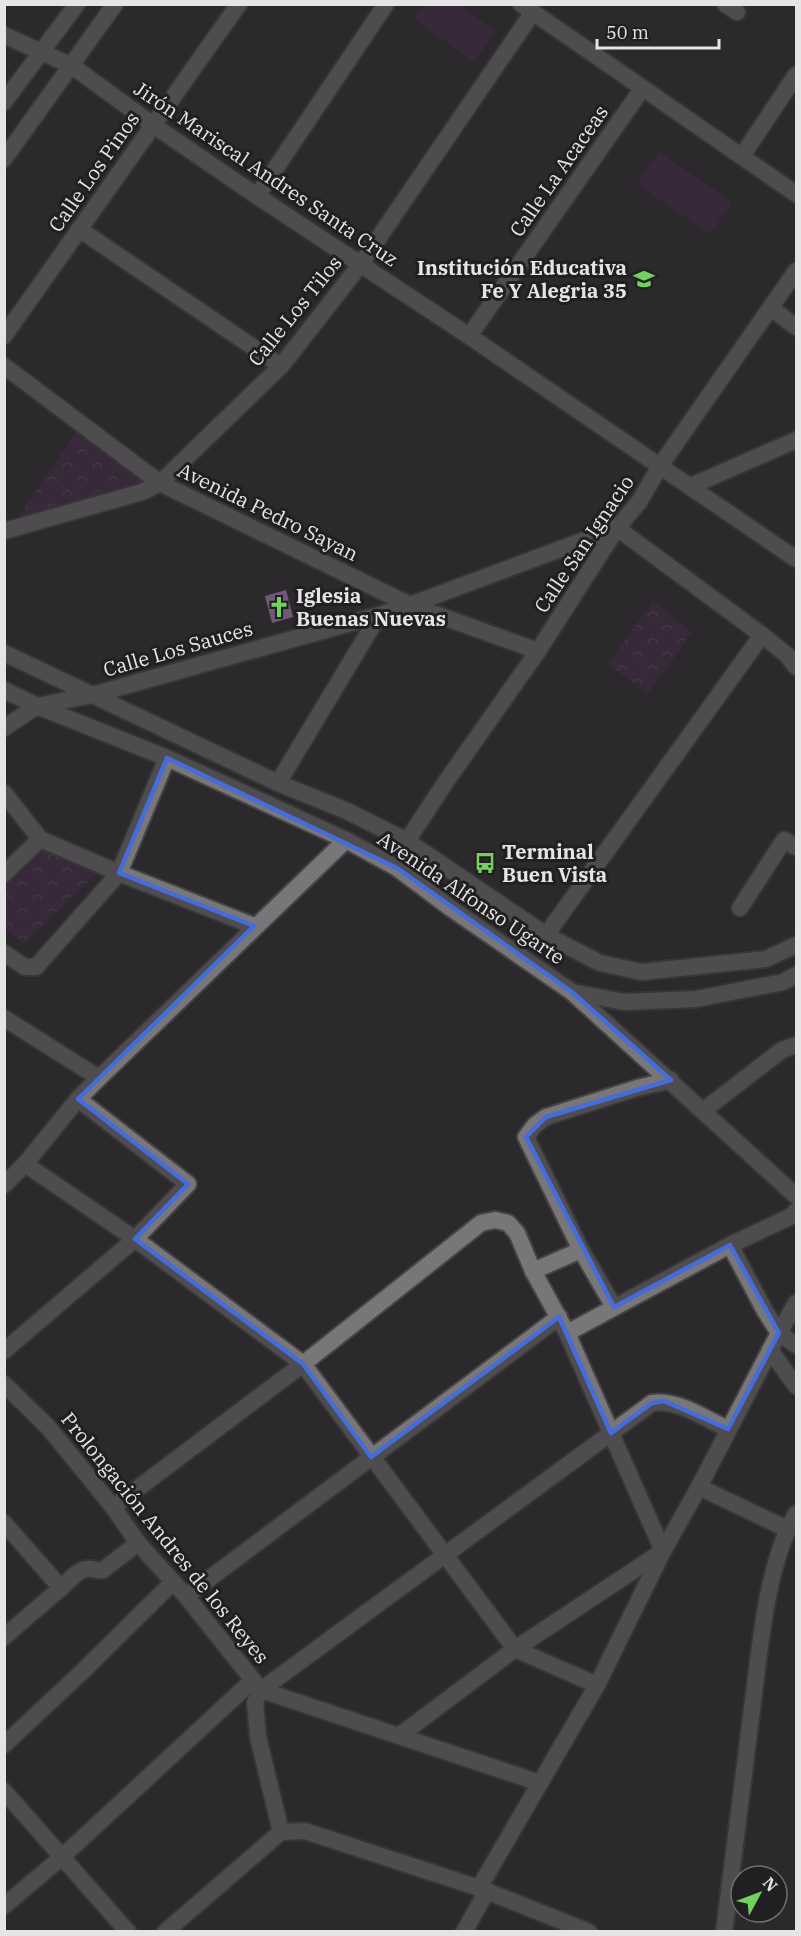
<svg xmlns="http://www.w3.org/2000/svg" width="801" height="1936" viewBox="0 0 801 1936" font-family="'IBM Plex Serif',serif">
	<defs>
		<pattern id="park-crowns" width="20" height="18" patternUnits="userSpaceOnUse" patternTransform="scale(1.5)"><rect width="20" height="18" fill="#45284c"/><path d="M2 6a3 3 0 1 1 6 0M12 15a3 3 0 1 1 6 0" fill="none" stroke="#604766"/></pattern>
	</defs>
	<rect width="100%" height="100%" fill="#2b292b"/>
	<!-- park -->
	<g fill="url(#park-crowns)">
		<polygon points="76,432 144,481 141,487 15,522"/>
		<polygon points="653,601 692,632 648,694 608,664"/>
		<polygon points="43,851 97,873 24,943 5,930 4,881"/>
	</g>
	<!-- pitch -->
	<g fill="#45284c">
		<polygon points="424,5 459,5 496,31 474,62 414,19"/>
		<polygon points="659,152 732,202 710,234 637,184"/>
	</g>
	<!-- building -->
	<polygon fill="#c88fd5" points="286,590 293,617 272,623 265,596"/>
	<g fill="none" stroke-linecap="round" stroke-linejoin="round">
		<defs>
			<g id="minor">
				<polyline points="521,4 796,194"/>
				<polyline points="725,4 737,12"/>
				<polyline points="4,35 72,66 153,125 257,196 469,336 796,559"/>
				<polyline points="742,156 796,75"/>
				<polyline points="257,196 386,4"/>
				<polyline points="79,229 281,366"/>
				<polyline points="771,308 796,327"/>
				<polyline points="4,336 239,4"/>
				<polyline points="469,336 642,89"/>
				<polyline points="4,366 160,483 410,605 538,651"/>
				<polyline points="691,486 796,440"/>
				<polyline points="4,531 142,492 160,483 281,366 360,265 533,12"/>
				<polyline points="4,728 37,706 92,695 379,615 410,605 617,528 762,635 787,655 796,667"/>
				<polyline points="278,783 379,615"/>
				<polyline points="4,793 40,839 119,873 254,926"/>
				<polyline points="407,841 445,783 538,651 617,528 639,502 660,466 796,271"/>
				<polyline points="4,874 40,839"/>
				<polyline points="740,908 784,840 796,847"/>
				<polyline points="546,935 762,635"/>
				<polyline points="4,953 25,967 36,967 119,873 167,758"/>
				<polyline points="572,992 796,1196"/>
				<polyline points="4,1018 99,1078"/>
				<polyline points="704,1110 782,1050 796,1045"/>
				<polyline points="25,1164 135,1239 303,1364 515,1649 597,1685"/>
				<polyline points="4,1185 25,1164 78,1099 99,1078 346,840"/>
				<polyline points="533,1271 581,1250"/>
				<polyline points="796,1303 779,1333 796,1345"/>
				<polyline points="614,1307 581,1250 526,1137 535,1125 546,1117 637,1088 671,1080"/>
				<polyline points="567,1333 730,1245 792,1216 796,1211"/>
				<polyline points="770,1350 796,1386"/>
				<polyline points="4,1351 135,1239 188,1184 78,1099"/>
				<polyline points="4,1384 48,1427 113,1507 138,1543 186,1596 261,1690 540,1783"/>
				<polyline points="699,1487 787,1529"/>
				<polyline points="113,1507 303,1364 481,1223 495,1220 508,1223 517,1233 533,1271 567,1333 663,1551 597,1685 479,1888"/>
				<path d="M 4,1523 L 61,1588 C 68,1582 78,1569 87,1569 C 93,1568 97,1571 103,1570 L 138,1543"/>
				<polyline points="186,1596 559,1317"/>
				<polyline points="4,1637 61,1588"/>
				<polyline points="399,1736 515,1649 663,1551 699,1487 779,1333 765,1311 730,1245"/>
				<polyline points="4,1745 85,1669 173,1582"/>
				<polyline points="4,1791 128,1932"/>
				<path d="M 281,1832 L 258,1737 L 255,1702 L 261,1690 L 652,1403 C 678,1399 705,1419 728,1429"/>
				<polyline points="4,1906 62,1857 253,1680"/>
				<polyline points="165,1932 281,1832 305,1831 479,1888 589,1932"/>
				<polyline points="464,1932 487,1891"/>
				<path d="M 724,1932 C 733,1857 743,1783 752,1709 C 760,1650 766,1564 796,1514"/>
			</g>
			<g id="tertiary">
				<polyline points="4,102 77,4"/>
				<polyline points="4,159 115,4"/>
			</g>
			<g id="secondary">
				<polyline points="4,653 278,783 347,811 407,841 546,935 600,963 642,972 766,959 796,945"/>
				<polyline points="4,690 37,706 167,758 346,840 397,868 452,909 572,992 624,1002 696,999 783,982 796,975"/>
			</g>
		</defs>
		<!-- minor casing -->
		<use href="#minor" stroke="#464546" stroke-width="20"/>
		<!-- tertiary casing -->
		<use href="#tertiary" stroke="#464546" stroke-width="20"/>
		<!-- secondary casing -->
		<use href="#secondary" stroke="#464546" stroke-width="20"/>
		<!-- minor -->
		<use href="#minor" stroke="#787679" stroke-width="16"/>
		<!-- tertiary -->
		<use href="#tertiary" stroke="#787679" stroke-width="16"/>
		<!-- secondary -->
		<use href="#secondary" stroke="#787679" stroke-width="16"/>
	</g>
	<!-- marked area -->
	<path d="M0 0H801V1936H0ZM 167,758 L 397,868 L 572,992 L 671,1080 L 546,1117 L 526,1137 L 614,1307 L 730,1245 L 779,1333 L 728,1429 L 664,1401 L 652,1403 L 611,1433 L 559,1317 L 371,1457 L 303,1364 L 135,1239 L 188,1184 L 78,1099 L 254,926 L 119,873 Z" fill="#2b292b" fill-opacity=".55" fill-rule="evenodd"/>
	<path fill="none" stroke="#456cdb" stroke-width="4.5" stroke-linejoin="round" d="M 167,758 L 397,868 L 572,992 L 671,1080 L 546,1117 L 526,1137 L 614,1307 L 730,1245 L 779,1333 L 728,1429 L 664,1401 L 652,1403 L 611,1433 L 559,1317 L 371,1457 L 303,1364 L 135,1239 L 188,1184 L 78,1099 L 254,926 L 119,873 Z"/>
	<!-- icons -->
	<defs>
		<symbol id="school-bare" viewBox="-9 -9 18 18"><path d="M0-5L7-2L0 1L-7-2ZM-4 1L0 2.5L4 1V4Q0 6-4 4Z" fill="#73d25d" stroke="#211f21" stroke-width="2.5" paint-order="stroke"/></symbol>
		<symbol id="church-bare" viewBox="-9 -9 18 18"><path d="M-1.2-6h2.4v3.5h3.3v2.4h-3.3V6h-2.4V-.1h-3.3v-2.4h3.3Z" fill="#73d25d" stroke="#211f21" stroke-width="2.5" paint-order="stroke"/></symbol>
		<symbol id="bus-bare" viewBox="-9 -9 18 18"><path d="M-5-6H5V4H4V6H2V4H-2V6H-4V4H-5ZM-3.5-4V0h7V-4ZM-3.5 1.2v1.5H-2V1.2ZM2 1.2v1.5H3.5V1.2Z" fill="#73d25d" stroke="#211f21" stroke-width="2.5" paint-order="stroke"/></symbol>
	</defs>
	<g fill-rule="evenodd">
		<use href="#school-bare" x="629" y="264" width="30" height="30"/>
		<use href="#church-bare" x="264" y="592" width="30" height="30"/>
		<use href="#bus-bare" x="470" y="848" width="30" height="30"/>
	</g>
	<g text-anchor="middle" stroke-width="6" stroke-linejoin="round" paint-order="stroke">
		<!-- street labels -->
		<g font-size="20" fill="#e6e5e6" stroke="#211f21">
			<text transform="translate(559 171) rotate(-55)" y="7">Calle La Acaceas</text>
			<text transform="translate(94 172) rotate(-55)" y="7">Calle Los Pinos</text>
			<text transform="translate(266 174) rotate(34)" y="7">Jirón Mariscal Andres Santa Cruz</text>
			<text transform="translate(295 311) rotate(-51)" y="7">Calle Los Tilos</text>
			<text transform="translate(268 512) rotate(26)" y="7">Avenida Pedro Sayan</text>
			<text transform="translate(584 544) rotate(-56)" y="7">Calle San Ignacio</text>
			<text transform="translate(178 649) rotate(-16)" y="7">Calle Los Sauces</text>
			<text transform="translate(471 898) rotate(34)" y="7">Avenida Alfonso Ugarte</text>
			<text transform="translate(165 1538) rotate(51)" y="7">Prolongación Andres de los Reyes</text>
		</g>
		<!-- poi labels -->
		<g font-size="20" font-weight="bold" fill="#e6e5e6" stroke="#211f21" text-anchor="start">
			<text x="627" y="275" text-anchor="end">Institución Educativa<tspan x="627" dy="23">Fe Y Alegria 35</tspan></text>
			<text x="296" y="603">Iglesia<tspan x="296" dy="23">Buenas Nuevas</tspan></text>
			<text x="502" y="859">Terminal<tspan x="502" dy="23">Buen Vista</tspan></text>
		</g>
	</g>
	<!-- border -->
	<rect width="801" height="1936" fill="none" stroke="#e6e5e6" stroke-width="12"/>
	<!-- north arrow -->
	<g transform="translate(759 1894) rotate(49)"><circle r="28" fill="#211f21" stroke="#706e70" stroke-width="1.5"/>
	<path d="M0-4.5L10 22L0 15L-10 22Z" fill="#73d25d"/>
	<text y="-9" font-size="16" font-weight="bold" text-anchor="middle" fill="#e6e5e6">N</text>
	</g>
	<!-- scale -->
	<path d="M597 39v9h122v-9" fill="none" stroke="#e6e5e6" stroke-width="3"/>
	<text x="606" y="39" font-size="18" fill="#e6e5e6" stroke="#211f21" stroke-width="4.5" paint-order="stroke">50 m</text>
</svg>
